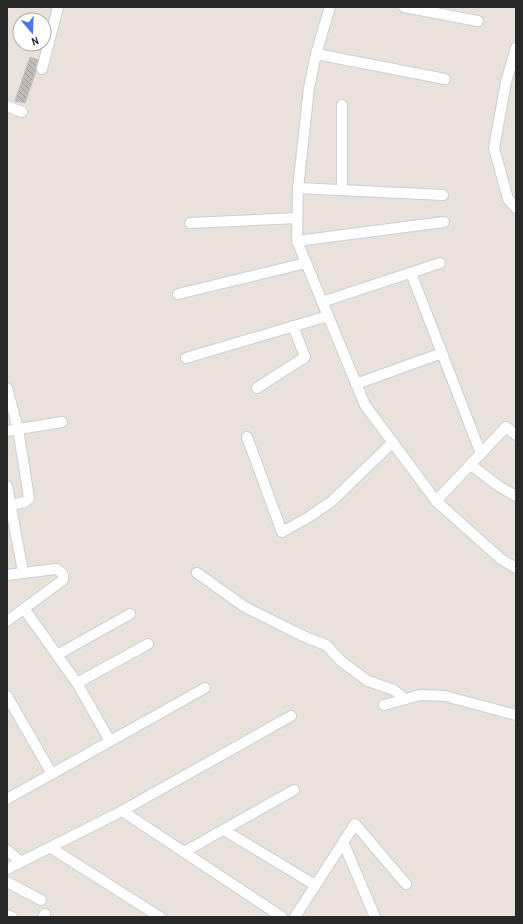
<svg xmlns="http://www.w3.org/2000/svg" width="523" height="924" viewBox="0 0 523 924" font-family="'Archivo Narrow',sans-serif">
	<defs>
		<pattern id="building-back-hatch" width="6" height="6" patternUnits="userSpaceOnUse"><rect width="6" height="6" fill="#c1bcb8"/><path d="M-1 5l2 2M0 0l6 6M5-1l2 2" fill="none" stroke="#9d9996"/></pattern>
	</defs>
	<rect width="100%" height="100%" fill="#e9e2db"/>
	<!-- building -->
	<polygon fill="url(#building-back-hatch)" stroke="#c4beb5" points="30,57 38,60 36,71 25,103 15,101"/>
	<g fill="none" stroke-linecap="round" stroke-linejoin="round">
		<defs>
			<g id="minor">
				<polyline points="330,7 316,54 309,88 298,188 297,241 365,405 436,501 501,559 516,568"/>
				<polyline points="404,7 478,21"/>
				<polyline points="516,48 506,82 494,148 508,199 516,208"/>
				<polyline points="316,54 445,79"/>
				<polyline points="42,69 58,7"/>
				<polyline points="342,105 342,190"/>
				<polyline points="7,106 22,112"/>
				<polyline points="298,188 443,195"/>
				<polyline points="190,223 297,218"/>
				<polyline points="297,241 444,222"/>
				<polyline points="411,273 481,454"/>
				<polyline points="178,294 306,263"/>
				<polyline points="322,302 440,263"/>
				<polyline points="186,358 328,316"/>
				<polyline points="356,384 442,353"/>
				<path d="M 7,388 L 18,429 L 29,498 C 25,504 14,504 7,505"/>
				<polyline points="257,388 305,357 293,326"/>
				<polyline points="7,431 62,422"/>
				<polyline points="247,437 282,532 309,517 332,501 393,442"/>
				<polyline points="471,465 500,487 516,496"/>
				<polyline points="7,486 23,572"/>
				<polyline points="436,501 506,427 516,435"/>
				<polyline points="197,573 245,607 303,636 326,645 342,662 368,681 394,690 405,699"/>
				<path d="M 7,575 L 56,569 C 62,572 64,574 63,580 L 7,621"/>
				<polyline points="25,610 77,683 110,741"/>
				<polyline points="57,655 130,614"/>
				<polyline points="77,683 148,644"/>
				<polyline points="7,696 52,774"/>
				<polyline points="384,705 420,695 445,696 516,715"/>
				<polyline points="7,799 205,688"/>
				<polyline points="122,811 282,917"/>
				<polyline points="224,830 315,885"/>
				<polyline points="343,842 375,917"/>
				<polyline points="51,848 160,917"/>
				<polyline points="7,850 21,862"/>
				<polyline points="184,852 294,790"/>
				<polyline points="7,869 122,811 291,716"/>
				<polyline points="7,882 41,900"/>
				<polyline points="7,915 12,917"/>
				<polyline points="43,917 45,914"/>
				<polyline points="295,917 355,824 406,884"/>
			</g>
		</defs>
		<!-- minor casing -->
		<use href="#minor" stroke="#caced9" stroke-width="12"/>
		<!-- minor -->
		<use href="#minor" stroke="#fff" stroke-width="10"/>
	</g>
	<!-- border -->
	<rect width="523" height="924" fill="none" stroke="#282828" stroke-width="16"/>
	<!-- north arrow -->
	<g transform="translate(32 32) rotate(161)"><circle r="19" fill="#ffffff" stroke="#a9a9a9"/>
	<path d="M0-3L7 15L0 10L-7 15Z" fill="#4c75e5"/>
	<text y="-6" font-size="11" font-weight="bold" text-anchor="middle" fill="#282828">N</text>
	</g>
</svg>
